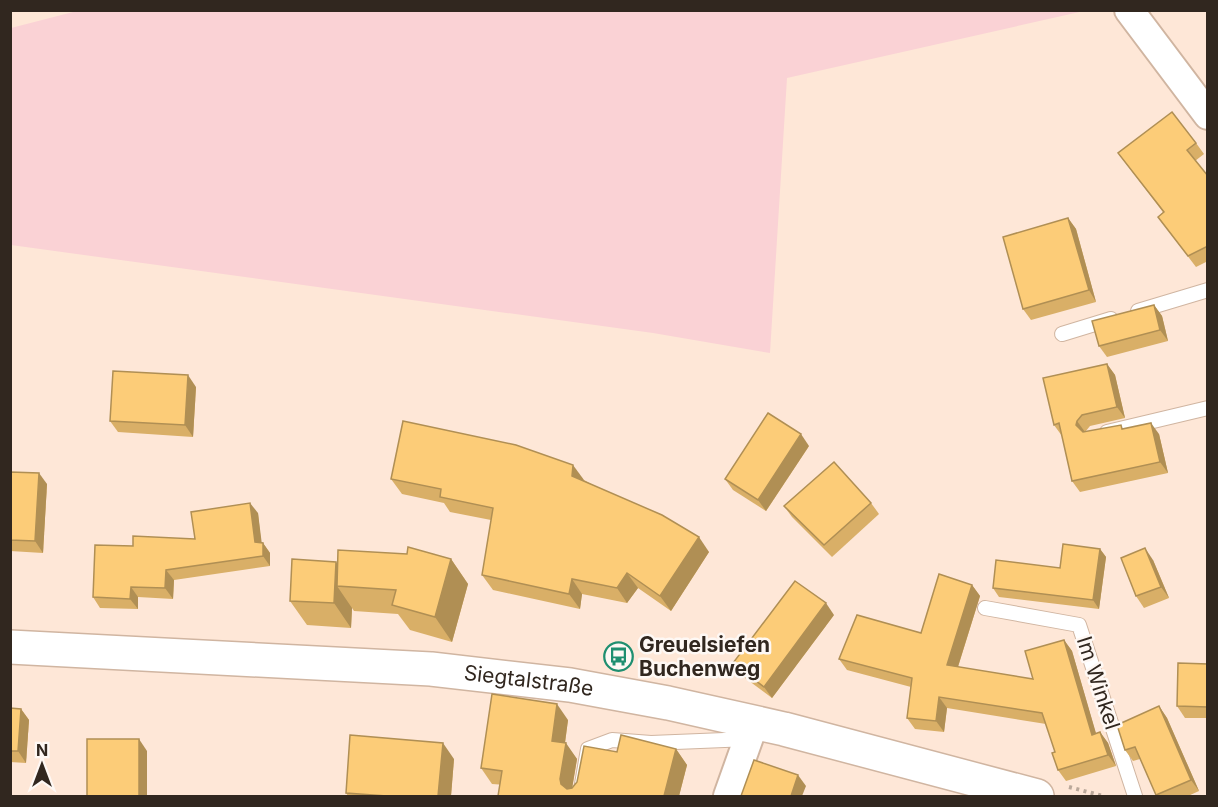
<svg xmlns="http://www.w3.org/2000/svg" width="1218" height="807" viewBox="0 0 1218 807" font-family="Inter,sans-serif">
	<rect width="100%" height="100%" fill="#fee7d7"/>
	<!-- green -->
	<polygon fill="#fad2d5" points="77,11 77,10 1084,11 787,78 770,353 653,333 11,245 11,28"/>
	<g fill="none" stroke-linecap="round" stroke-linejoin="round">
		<defs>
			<g id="service">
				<polyline points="1138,311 1208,290"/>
				<polyline points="1062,334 1111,319"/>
				<polyline points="1107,432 1208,408"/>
				<polyline points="985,608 1079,625 1135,796"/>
				<polyline points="580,796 588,749 612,740 651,743 749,739"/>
			</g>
			<g id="minor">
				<polyline points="1129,10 1208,115"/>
				<polyline points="728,796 754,723"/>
			</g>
			<g id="secondary">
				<path id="s1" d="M 10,647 L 431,669 L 570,685 L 668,703 L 784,729 L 1037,796"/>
			</g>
		</defs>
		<!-- service casing -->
		<use href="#service" stroke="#d0b5a1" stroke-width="16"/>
		<!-- minor casing -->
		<use href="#minor" stroke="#d0b5a1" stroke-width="32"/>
		<!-- secondary casing -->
		<use href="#secondary" stroke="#d0b5a1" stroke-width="36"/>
		<!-- path -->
		<polyline stroke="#baa89a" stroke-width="4" stroke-dasharray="3 4.5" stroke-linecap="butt" points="1069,787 1103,796"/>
		<!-- service -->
		<use href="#service" stroke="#fff" stroke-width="14"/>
		<!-- minor -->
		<use href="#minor" stroke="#fff" stroke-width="28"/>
		<!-- secondary -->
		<use href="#secondary" stroke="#fff" stroke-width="33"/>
	</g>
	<!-- wall -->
	<g fill="#d9af67">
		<polygon points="1196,143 1204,154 1195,161 1208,176 1208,261 1196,267 1158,217 1163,212 1118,153"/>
		<polygon points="1068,218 1076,229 1096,302 1031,320 1023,309"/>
		<polygon points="1154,305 1162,316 1168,341 1107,357 1099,346"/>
		<polygon points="1107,364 1115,375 1125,418 1090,426 1085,432 1124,429 1159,434 1168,473 1080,492 1072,481 1062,436 1054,425"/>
		<polygon points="196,387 193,437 118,432 110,421"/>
		<polygon points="809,446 766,511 733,490 725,479"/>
		<polygon points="10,472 47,484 43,553 10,551"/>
		<polygon points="391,479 584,480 709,552 671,611 638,588 627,603 582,594 580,609 493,590 482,575 491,520 450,512 444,503 402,494"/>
		<polygon points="871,503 879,514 832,557 792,517 784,506"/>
		<polygon points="258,513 261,542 263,543 270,553 270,566 174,580 173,599 138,597 138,609 100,608 93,597 133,546 195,539"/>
		<polygon points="1100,549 1106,557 1099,609 999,597 993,588 1060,568"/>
		<polygon points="451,559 468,584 452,642 410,630 398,614 354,611 352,608 351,628 307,625 290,601 336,562 337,564"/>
		<polygon points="1153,560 1169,598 1144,608 1136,596"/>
		<polygon points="972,585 980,596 958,667 1033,679 1064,640 1072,651 1096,734 1100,732 1108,743 1116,766 1066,781 1058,770 1055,752 1046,724 947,708 944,732 915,729 907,718 911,687 847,670 839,659 921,633"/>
		<polygon points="834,615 772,698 741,675 733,663"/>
		<polygon points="1208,664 1208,718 1185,718 1177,706"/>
		<polygon points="1159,706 1167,718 1199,791 1188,796 1157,796 1140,759 1133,761 1125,750"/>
		<polygon points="10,708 21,709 29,720 26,763 10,762"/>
		<polygon points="568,720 565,743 577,759 572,788 617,752 676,749 687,765 679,796 492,784 481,768"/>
		<polygon points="454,759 451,796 348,796 346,793"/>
	</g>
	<!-- shaded-wall -->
	<g fill="#b08f54">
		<polygon points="1068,218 1076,229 1096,302 1089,290"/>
		<polygon points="1154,305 1162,316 1168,341 1160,330"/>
		<polygon points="1107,364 1115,375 1125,418 1117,407"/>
		<polygon points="188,375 196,387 193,437 185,425"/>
		<polygon points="1077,421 1085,432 1084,436 1076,425"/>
		<polygon points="1151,423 1159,434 1168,473 1160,462"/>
		<polygon points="801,434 809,446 766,511 758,500"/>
		<polygon points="573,465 584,480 583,491 572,476"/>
		<polygon points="39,473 47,484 43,553 35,541"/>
		<polygon points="250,503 258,513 263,553 255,542"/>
		<polygon points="699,537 709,552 671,611 660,596"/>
		<polygon points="263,543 270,553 270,566 263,556"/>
		<polygon points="1145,548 1153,560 1169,598 1161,587"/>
		<polygon points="1100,549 1106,557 1099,609 1093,600"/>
		<polygon points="451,559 468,584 452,642 435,617"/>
		<polygon points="336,562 353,587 337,586 352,608 351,628 334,603"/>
		<polygon points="166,570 174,580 173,599 165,588"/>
		<polygon points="627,573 638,588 627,603 617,588"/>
		<polygon points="572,579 582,594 580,609 569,594"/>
		<polygon points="972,585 980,596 955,676 947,665"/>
		<polygon points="131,587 138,597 138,609 130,599"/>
		<polygon points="826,603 834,615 772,698 764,687"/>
		<polygon points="1064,640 1072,651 1100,747 1092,735"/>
		<polygon points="939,697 947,708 944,732 936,721"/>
		<polygon points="557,704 568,720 563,757 552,741"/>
		<polygon points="1159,706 1167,718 1199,791 1191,780"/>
		<polygon points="21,709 29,720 26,763 18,751"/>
		<polygon points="1100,732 1108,743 1116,766 1108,755"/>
		<polygon points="139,739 147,751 147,796 139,796"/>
		<polygon points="443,743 454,759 451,796 438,796"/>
		<polygon points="566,743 577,759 571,795 561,784 560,779"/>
		<polygon points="676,749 687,765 679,796 664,796"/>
		<polygon points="798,775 806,786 802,796 791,796"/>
	</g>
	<!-- building -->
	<g fill="#fccc78" stroke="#b08f54" stroke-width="1.5">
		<polygon points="1172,112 1196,143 1187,150 1208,176 1208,246 1188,256 1158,217 1164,212 1118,153"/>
		<polygon points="1068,218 1089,290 1023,309 1003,237"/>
		<polygon points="1154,305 1160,330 1099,346 1092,321"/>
		<polygon points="1107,364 1117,407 1082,415 1077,421 1076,425 1083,432 1121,425 1122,429 1151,423 1160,462 1072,481 1059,423 1054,425 1043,378"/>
		<polygon points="113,371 188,375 185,425 110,421"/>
		<polygon points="768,413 801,434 758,500 725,479"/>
		<polygon points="403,421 516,445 573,465 572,476 662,515 699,537 660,596 627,573 617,588 572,579 569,594 482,575 493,508 440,497 441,489 391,479"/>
		<polygon points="834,462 871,503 824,545 784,506"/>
		<polygon points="10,472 39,473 35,541 10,540"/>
		<polygon points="250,503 255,542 263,543 263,556 166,570 165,588 131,587 130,599 93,597 95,545 133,546 133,536 195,539 191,512"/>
		<polygon points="1063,544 1100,549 1093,600 993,588 996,560 1060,568"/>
		<polygon points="408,547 451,559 435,617 392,605 396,590 337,586 338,550 407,554"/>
		<polygon points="1145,548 1161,587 1136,596 1121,558"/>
		<polygon points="292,559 336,562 334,603 290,601"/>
		<polygon points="939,574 972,585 947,665 1033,679 1025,651 1064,640 1092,735 1100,732 1108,755 1058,770 1052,753 1055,752 1042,713 939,697 936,721 907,718 912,678 839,659 857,615 921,633"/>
		<polygon points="795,581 826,603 764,687 733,663"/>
		<polygon points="1178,663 1208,664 1208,707 1177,706"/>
		<polygon points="492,694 557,704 552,741 566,743 560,779 561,784 567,789 572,788 577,782 584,746 617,752 621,735 676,749 664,796 498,796 502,771 481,768"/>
		<polygon points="1159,706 1191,780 1156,795 1135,747 1125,750 1117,725"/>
		<polygon points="10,708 21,709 18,751 10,751"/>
		<polygon points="350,735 443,743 438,796 387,796 346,793"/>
		<rect x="87" y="739" width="52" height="57"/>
		<polygon points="754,760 798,775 791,796 741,796"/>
	</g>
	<!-- icons -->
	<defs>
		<symbol id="bus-ring" viewBox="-11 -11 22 22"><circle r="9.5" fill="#fef8f4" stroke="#1f8f70" stroke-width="1.5"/><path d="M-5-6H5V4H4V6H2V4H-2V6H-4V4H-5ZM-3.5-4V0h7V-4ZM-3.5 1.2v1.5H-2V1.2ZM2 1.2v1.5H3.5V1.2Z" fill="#1f8f70"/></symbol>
	</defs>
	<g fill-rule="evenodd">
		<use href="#bus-ring" x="602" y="640" width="33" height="33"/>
	</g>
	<g text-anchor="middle" stroke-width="5" stroke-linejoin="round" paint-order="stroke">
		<!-- poi labels -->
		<g font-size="21" font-weight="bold" fill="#31271f" stroke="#fef8f4" text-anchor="start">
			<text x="639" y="652">Greuelsiefen<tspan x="639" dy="24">Buchenweg</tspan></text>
		</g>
		<!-- street labels -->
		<g font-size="21" fill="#31271f" stroke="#fef8f4">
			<text dy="7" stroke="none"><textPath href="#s1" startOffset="520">Siegtalstraße</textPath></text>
			<text transform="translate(1098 683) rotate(72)" y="7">Im Winkel</text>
		</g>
	</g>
	<!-- border -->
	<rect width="1218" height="807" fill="none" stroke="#31271f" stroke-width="24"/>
	<!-- north arrow -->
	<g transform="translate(42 765)" stroke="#fef8f4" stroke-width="4.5" paint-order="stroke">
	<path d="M0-4.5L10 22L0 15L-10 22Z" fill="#31271f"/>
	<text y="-9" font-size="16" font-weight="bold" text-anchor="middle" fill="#31271f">N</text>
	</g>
</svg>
